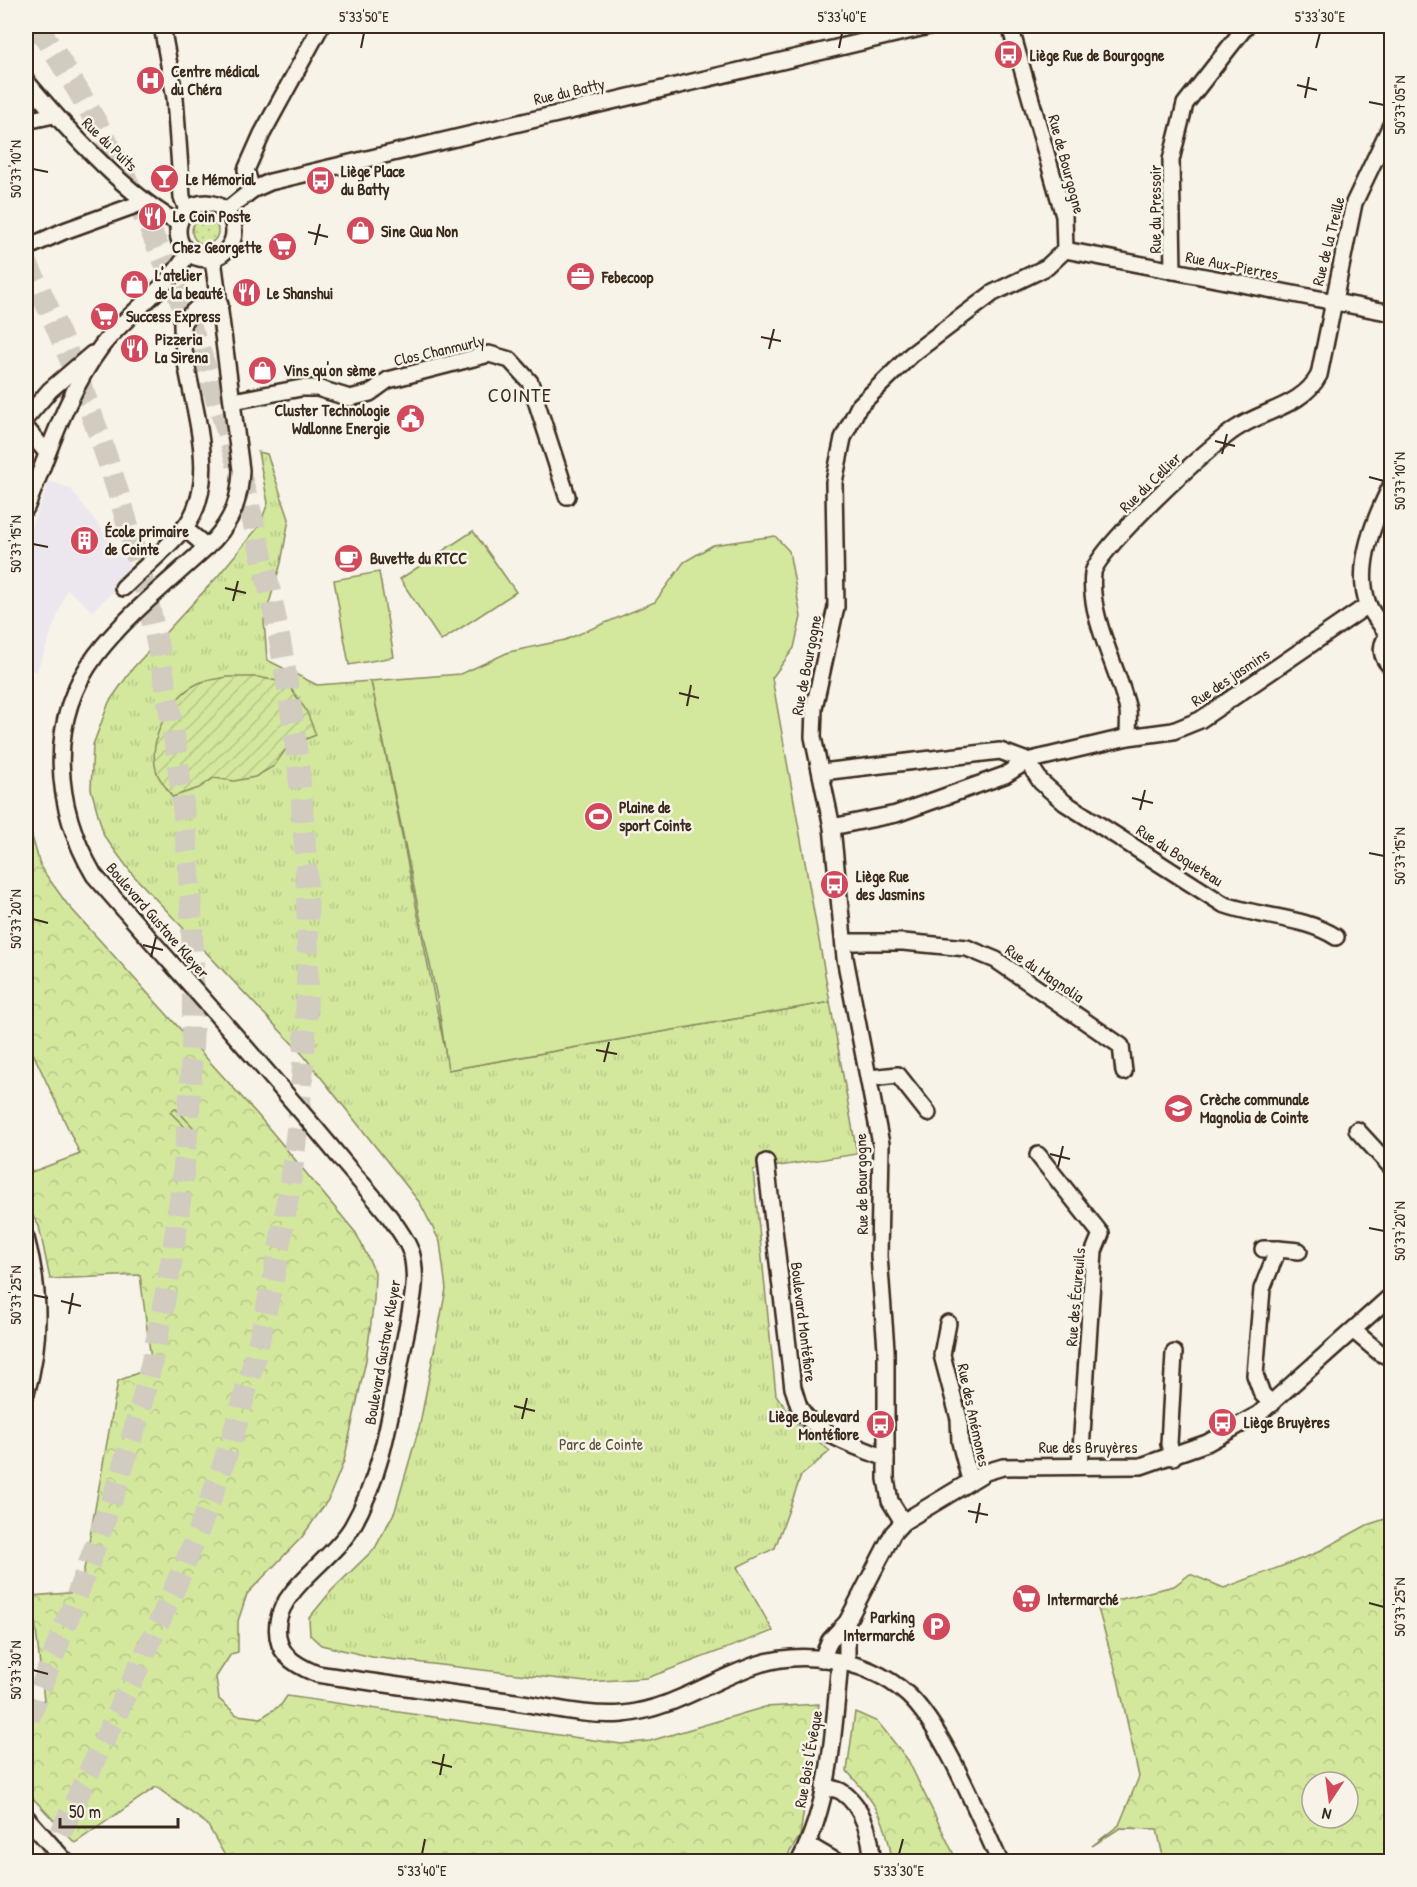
<svg xmlns="http://www.w3.org/2000/svg" width="1417" height="1887" viewBox="0 0 1417 1887" font-family="'Patrick Hand',sans-serif">
	<defs>
		<pattern id="grass-dots" width="8" height="8" patternUnits="userSpaceOnUse" patternTransform="scale(1.5)"><rect width="8" height="8" fill="#d3e89d"/><path d="M2 2h.1M6 6h.1" fill="none" stroke="#b6c787" stroke-width="1.8" stroke-linecap="round"/></pattern>
		<pattern id="forest-crowns" width="20" height="18" patternUnits="userSpaceOnUse" patternTransform="scale(1.5)"><rect width="20" height="18" fill="#d3e89d"/><path d="M2 6a3 3 0 1 1 6 0M12 15a3 3 0 1 1 6 0" fill="none" stroke="#b6c787"/></pattern>
		<pattern id="park-tufts" width="24" height="20" patternUnits="userSpaceOnUse" patternTransform="scale(1.5)"><rect width="24" height="20" fill="#d3e89d"/><path d="M3 7l-1-3M5 7V3M7 7l1-3M15 17l-1-3M17 17v-4M19 17l1-3" fill="none" stroke="#b6c787"/></pattern>
		<pattern id="garden-furrows" width="10" height="10" patternUnits="userSpaceOnUse" patternTransform="scale(1.5)"><rect width="10" height="10" fill="#d3e89d"/><path d="M-1 1l2-2M0 10L10 0M9 11l2-2" fill="none" stroke="#b6c787"/></pattern>
	</defs>
	<rect width="100%" height="100%" fill="#f7f3e8"/>
	<filter id="ink" filterUnits="userSpaceOnUse"><feTurbulence type="fractalNoise" baseFrequency=".0167" numOctaves="2"/><feDisplacementMap in="SourceGraphic" scale="12" xChannelSelector="R" yChannelSelector="G"/><feConvolveMatrix kernelMatrix="1 2 1 2 8 2 1 2 1" color-interpolation-filters="sRGB"/></filter>
	<g filter="url(#ink)">
		<!-- built -->
		<polygon fill="#ece7ee" points="50,481 71,489 135,572 92,611 67,589 37,672 26,668 26,540"/>
		<!-- grass -->
		<circle fill="url(#grass-dots)" stroke="#87895e" stroke-width="1.5" cx="205" cy="231" r="13"/>
		<!-- forest -->
		<g fill="url(#forest-crowns)" stroke="#87895e" stroke-width="1.5" fill-rule="evenodd">
			<polygon points="26,826 29,826 41,868 67,904 257,1114 356,1233 375,1272 374,1300 366,1360 344,1461 328,1500 302,1537 247,1594 238,1621 238,1652 231,1654 216,1677 219,1699 237,1715 261,1718 281,1705 287,1696 621,1744 650,1741 765,1707 819,1704 800,1836 784,1861 228,1861 207,1824 156,1787 75,1843 29,1794 26,1787 26,1705 44,1700 32,1596 80,1592 118,1381 152,1367 140,1275 50,1279 39,1226 26,1205 26,1174 80,1154 26,1038"/>
			<path d="M 1391,1517 L 1391,1861 L 1164,1861 L 1157,1829 L 1120,1828 L 1092,1846 L 1119,1825 L 1139,1777 L 1118,1679 L 1097,1605 L 1174,1586 L 1190,1574 L 1224,1588 L 1314,1554 L 1367,1525 ZM 1312,1782 L 1348,1782 L 1348,1818 L 1312,1818 Z"/>
			<path d="M 855,1712 L 878,1722 L 908,1760 L 957,1861 L 892,1861 C 887,1820 875,1802 847,1771 Z"/>
		</g>
		<!-- park -->
		<polygon fill="url(#park-tufts)" stroke="#87895e" stroke-width="1.5" points="258,452 267,454 289,519 281,563 264,620 267,660 317,685 371,681 449,1070 830,1002 857,1154 753,1170 776,1395 797,1424 830,1451 801,1476 775,1548 737,1567 773,1631 647,1678 586,1682 372,1657 321,1645 310,1635 309,1618 332,1590 375,1548 395,1511 420,1424 446,1289 440,1242 420,1203 304,1056 133,875 104,836 91,789 93,745 109,702 133,668 218,576 259,526 268,503"/>
		<!-- garden -->
		<path fill="url(#garden-furrows)" stroke="#87895e" stroke-width="1.5" d="M 226,677 L 258,677 L 287,683 L 306,710 L 316,735 L 288,746 L 274,766 L 255,777 L 234,781 L 214,778 L 199,788 L 172,797 C 168,789 160,781 157,773 C 146,742 169,696 199,683 C 207,680 218,679 226,677 Z"/>
		<!-- pitch -->
		<g fill="#d3e89d" stroke="#87895e" stroke-width="1.5">
			<polygon points="473,531 516,592 441,641 400,579"/>
			<polygon points="775,536 789,551 801,617 794,648 772,678 830,1002 448,1070 438,1003 371,681 461,674 509,652 565,640 655,602 684,562 713,545"/>
			<polygon points="379,572 394,657 349,665 334,580"/>
			<polygon points="175,1108 194,1128 190,1132 170,1112"/>
		</g>
		<g fill="none" stroke-linecap="round" stroke-linejoin="round">
			<!-- highway-tunnel -->
			<g stroke="#d1cbc0" stroke-width="22" stroke-dasharray="22 11" stroke-linecap="butt">
				<path d="M 37,26 C 111,135 168,258 211,383 C 329,721 340,1070 239,1415 C 193,1571 113,1713 48,1862"/>
				<path d="M 26,261 C 191,597 234,987 154,1352 C 126,1481 73,1603 26,1726"/>
			</g>
			<defs>
				<g id="minor">
					<polyline points="162,26 175,98 182,197 187,210"/>
					<path d="M 26,81 C 64,126 127,197 179,223"/>
					<polyline points="26,121 54,115"/>
					<polyline points="252,190 246,170 262,134 321,26"/>
					<circle cx="206" cy="231" r="28"/>
					<polyline points="226,211 252,190 270,182 929,26"/>
					<polyline points="26,248 64,231 144,202"/>
					<polyline points="1065,250 1392,313"/>
					<path d="M 213,259 L 241,470 C 240,499 233,519 214,540 C 174,578 129,612 96,655 C 46,721 54,807 94,875 C 176,970 261,1062 341,1159 C 361,1184 400,1223 411,1252 C 414,1261 415,1277 414,1286 C 412,1310 405,1335 401,1359 C 390,1416 382,1475 352,1527 C 334,1558 283,1587 278,1622 C 274,1652 292,1664 317,1674 C 383,1684 449,1693 515,1702 C 550,1707 588,1717 623,1714 C 673,1709 713,1679 759,1664 C 781,1657 804,1656 826,1659 C 857,1663 885,1674 908,1695 C 943,1727 979,1817 1000,1862"/>
					<polyline points="1173,271 1171,160 1185,104 1246,26"/>
					<polyline points="233,401 301,388 317,388 350,398 370,393 388,380 489,354 510,360 530,382 567,496"/>
					<polyline points="26,418 50,390 92,354"/>
					<polyline points="26,428 47,453"/>
					<path d="M 26,508 C 48,455 66,394 101,347 C 127,313 167,290 188,253"/>
					<polyline points="184,528 207,547"/>
					<path d="M 123,588 C 143,568 167,549 185,527 C 227,473 181,385 182,322 L 196,309 L 220,305"/>
					<path d="M 1392,633 C 1379,642 1379,657 1392,667"/>
					<path d="M 1388,635 C 1382,625 1372,615 1368,604 C 1354,566 1375,518 1392,484"/>
					<path d="M 1128,737 C 1128,729 1129,719 1128,710 C 1118,667 1088,617 1093,573 C 1096,550 1212,443 1237,428 C 1264,410 1303,406 1319,375 L 1354,203 L 1392,123"/>
					<path d="M 1027,761 L 1041,782 L 1065,803 L 1223,904 C 1260,918 1303,916 1336,937"/>
					<polyline points="822,772 1000,751 1027,761"/>
					<polyline points="832,827 896,814 1005,775 1027,761 1128,737 1173,731 1200,720 1368,605"/>
					<polyline points="844,942 903,942 967,948 996,960 1121,1046 1124,1072"/>
					<polyline points="870,1078 898,1075 928,1113"/>
					<polyline points="1357,1130 1392,1168"/>
					<polyline points="1038,1155 1101,1234 1094,1251 1080,1465"/>
					<path d="M 766,1162 L 793,1388 C 796,1395 797,1404 801,1410 C 815,1433 862,1449 886,1458"/>
					<path d="M 26,1238 C 40,1289 41,1343 26,1394"/>
					<polyline points="1263,1249 1278,1249 1262,1289 1255,1375 1262,1394 1272,1404"/>
					<polyline points="1278,1249 1299,1251"/>
					<polyline points="948,1323 942,1355 959,1419 960,1442 970,1480"/>
					<polyline points="1354,1331 1380,1353 1392,1358"/>
					<polyline points="1173,1457 1169,1444 1174,1353"/>
					<polyline points="903,1522 890,1501 886,1479 886,1349 879,1256 881,1144 845,958 832,827 813,737 814,708 836,607 834,482 843,438 859,406 911,355 993,293 1047,267 1065,250 1064,216 1010,26"/>
					<polyline points="847,1622 847,1662"/>
					<polyline points="822,1659 830,1640 847,1622 893,1533 903,1522 986,1472 1003,1467 1141,1466 1207,1443 1259,1414 1392,1295"/>
					<path d="M 824,1787 C 829,1788 838,1789 842,1792 C 863,1806 872,1838 872,1862"/>
					<polyline points="26,1817 66,1862"/>
					<polyline points="808,1845 837,1862"/>
					<path d="M 799,1862 C 831,1802 834,1727 840,1661"/>
				</g>
			</defs>
			<!-- minor casing -->
			<use href="#minor" stroke="#3b2a1e" stroke-width="20"/>
			<!-- minor -->
			<use href="#minor" stroke="#f7f3e8" stroke-width="15"/>
		</g>
	</g>
	<!-- ticks -->
	<path fill="none" stroke="#3b2a1e" stroke-width="2" d="M 361,48 L 364,33M 839,48 L 842,33M 1316,48 L 1320,33M 1297,85 L 1317,90M 1305,98 L 1309,77M 1369,102 L 1384,105M 33,169 L 48,172M 308,232 L 328,237M 315,245 L 320,224M 761,337 L 781,341M 769,349 L 774,329M 1215,441 L 1235,446M 1222,454 L 1227,434M 1369,477 L 1384,481M 33,544 L 48,547M 225,588 L 246,593M 233,601 L 238,581M 679,693 L 699,698M 687,706 L 691,685M 1132,798 L 1153,803M 1140,810 L 1145,790M 1369,853 L 1384,856M 33,919 L 48,923M 143,945 L 163,950M 151,957 L 156,937M 596,1050 L 617,1054M 604,1062 L 609,1042M 1050,1154 L 1070,1159M 1058,1167 L 1063,1146M 1369,1228 L 1384,1231M 33,1295 L 48,1298M 61,1301 L 81,1306M 69,1314 L 73,1293M 514,1406 L 535,1411M 522,1419 L 527,1398M 968,1511 L 988,1515M 976,1523 L 980,1503M 1369,1603 L 1384,1607M 33,1670 L 48,1674M 432,1762 L 452,1767M 440,1775 L 444,1754M 422,1854 L 425,1839M 899,1854 L 903,1839"/>
	<!-- icons -->
	<defs>
		<symbol id="bus-disc" viewBox="-11 -11 22 22"><circle r="9.5" fill="#d1495b" stroke="#f7f3e8"/><path d="M-5-6H5V4H4V6H2V4H-2V6H-4V4H-5ZM-3.5-4V0h7V-4ZM-3.5 1.2v1.5H-2V1.2ZM2 1.2v1.5H3.5V1.2Z" fill="#fff"/></symbol>
		<symbol id="hospital-disc" viewBox="-11 -11 22 22"><circle r="9.5" fill="#d1495b" stroke="#f7f3e8"/><path d="M-5-5h3v3.5h4V-5h3V5h-3V1.5h-4V5h-3Z" fill="#fff"/></symbol>
		<symbol id="bar-disc" viewBox="-11 -11 22 22"><circle r="9.5" fill="#d1495b" stroke="#f7f3e8"/><path d="M-6-5H6L.8 .8V4.5H3.5V6h-7V4.5H-.8V.8Z" fill="#fff"/></symbol>
		<symbol id="restaurant-disc" viewBox="-11 -11 22 22"><circle r="9.5" fill="#d1495b" stroke="#f7f3e8"/><path d="M-5-6h1v4h1v-4h1v4h1v-4h1v5L-1.5 .5V6h-2V.5L-5-1ZM5-6V6H3V1.5H1.5Q1.5-4 5-6Z" fill="#fff"/></symbol>
		<symbol id="shop-disc" viewBox="-11 -11 22 22"><circle r="9.5" fill="#d1495b" stroke="#f7f3e8"/><path d="M-5-2.5h2.3a2.7 3.5 0 0 1 5.4 0H5L5.5 6h-11ZM-1.5-2.5h3a1.5 2.3 0 0 0-3 0Z" fill="#fff"/></symbol>
		<symbol id="supermarket-disc" viewBox="-11 -11 22 22"><circle r="9.5" fill="#d1495b" stroke="#f7f3e8"/><path d="M-6-5.5h2.5l.6 2H6L4.5 2H-2.5L-4.4-4H-6ZM-1.5 3.2a1.3 1.3 0 1 0 .1 0ZM3 3.2a1.3 1.3 0 1 0 .1 0Z" fill="#fff"/></symbol>
		<symbol id="office-disc" viewBox="-11 -11 22 22"><circle r="9.5" fill="#d1495b" stroke="#f7f3e8"/><path d="M-6-3h4V-5.5h4V-3h4V5H-6ZM-1-4.5V-3h2v-1.5ZM-6 0V1H6V0Z" fill="#fff"/></symbol>
		<symbol id="civic-disc" viewBox="-11 -11 22 22"><circle r="9.5" fill="#d1495b" stroke="#f7f3e8"/><path d="M-.6-6.5H3V-4.5H.6V-3L4-1V1h2V6H-6V1h2V-1L-.6-3ZM-1.2 2.5V6h2.4V2.5Z" fill="#fff"/></symbol>
		<symbol id="building-disc" viewBox="-11 -11 22 22"><circle r="9.5" fill="#d1495b" stroke="#f7f3e8"/><path d="M-4-6H4V6H1V3H-1V6H-4ZM-2.5-4.3h1.7v1.8h-1.7ZM.8-4.3h1.7v1.8H.8ZM-2.5-1h1.7V.8h-1.7ZM.8-1h1.7V.8H.8Z" fill="#fff"/></symbol>
		<symbol id="cafe-disc" viewBox="-11 -11 22 22"><circle r="9.5" fill="#d1495b" stroke="#f7f3e8"/><path d="M-5.5-4.5H6V0H3Q3 3.5 0 3.5H-2.5Q-5.5 3.5-5.5 0ZM3-3.2v2h1.7v-2ZM-6 4.5H4V6H-6Z" fill="#fff"/></symbol>
		<symbol id="stadium-disc" viewBox="-11 -11 22 22"><circle r="9.5" fill="#d1495b" stroke="#f7f3e8"/><path d="M0-5a6.5 5 0 1 0 0 10a6.5 5 0 1 0 0-10ZM-3.5-1.8h7v3.6h-7Z" fill="#fff"/></symbol>
		<symbol id="school-disc" viewBox="-11 -11 22 22"><circle r="9.5" fill="#d1495b" stroke="#f7f3e8"/><path d="M0-5L7-2L0 1L-7-2ZM-4 1L0 2.5L4 1V4Q0 6-4 4Z" fill="#fff"/></symbol>
		<symbol id="parking-disc" viewBox="-11 -11 22 22"><circle r="9.5" fill="#d1495b" stroke="#f7f3e8"/><path d="M-3.5-5.5H1a3.5 3.5 0 0 1 0 7H-1V5.5H-3.5ZM-1-3.4V-.6H.8a1.4 1.4 0 0 0 0-2.8Z" fill="#fff"/></symbol>
	</defs>
	<g fill-rule="evenodd">
		<use href="#bus-disc" x="992" y="38" width="33" height="33"/>
		<use href="#hospital-disc" x="134" y="64" width="33" height="33"/>
		<use href="#bar-disc" x="148" y="162" width="33" height="33"/>
		<use href="#bus-disc" x="304" y="164" width="33" height="33"/>
		<use href="#restaurant-disc" x="136" y="200" width="33" height="33"/>
		<use href="#shop-disc" x="344" y="214" width="33" height="33"/>
		<use href="#supermarket-disc" x="266" y="230" width="33" height="33"/>
		<use href="#office-disc" x="564" y="260" width="33" height="33"/>
		<use href="#shop-disc" x="118" y="268" width="33" height="33"/>
		<use href="#restaurant-disc" x="230" y="276" width="33" height="33"/>
		<use href="#supermarket-disc" x="88" y="300" width="33" height="33"/>
		<use href="#restaurant-disc" x="118" y="332" width="33" height="33"/>
		<use href="#shop-disc" x="246" y="354" width="33" height="33"/>
		<use href="#civic-disc" x="394" y="402" width="33" height="33"/>
		<use href="#building-disc" x="68" y="524" width="33" height="33"/>
		<use href="#cafe-disc" x="332" y="542" width="33" height="33"/>
		<use href="#stadium-disc" x="582" y="800" width="33" height="33"/>
		<use href="#bus-disc" x="818" y="868" width="33" height="33"/>
		<use href="#school-disc" x="1162" y="1092" width="33" height="33"/>
		<use href="#bus-disc" x="1206" y="1406" width="33" height="33"/>
		<use href="#bus-disc" x="864" y="1408" width="33" height="33"/>
		<use href="#supermarket-disc" x="1010" y="1582" width="33" height="33"/>
		<use href="#parking-disc" x="920" y="1610" width="33" height="33"/>
	</g>
	<g text-anchor="middle" stroke-width="5" stroke-linejoin="round" paint-order="stroke">
		<!-- poi labels -->
		<g font-size="16" font-weight="bold" fill="#3b2a1e" stroke="#f7f3e8" text-anchor="start">
			<text x="1030" y="61">Liège Rue de Bourgogne</text>
			<text x="171" y="77">Centre médical<tspan x="171" dy="18">du Chéra</tspan></text>
			<text x="341" y="177">Liège Place<tspan x="341" dy="18">du Batty</tspan></text>
			<text x="186" y="185">Le Mémorial</text>
			<text x="173" y="222">Le Coin Poste</text>
			<text x="381" y="237">Sine Qua Non</text>
			<text x="262" y="253" text-anchor="end">Chez Georgette</text>
			<text x="155" y="281">L'atelier<tspan x="155" dy="18">de la beauté</tspan></text>
			<text x="602" y="283">Febecoop</text>
			<text x="267" y="299">Le Shanshui</text>
			<text x="126" y="322">Success Express</text>
			<text x="155" y="345">Pizzeria<tspan x="155" dy="18">La Sirena</tspan></text>
			<text x="283" y="376">Vins qu'on sème</text>
			<text x="390" y="416" text-anchor="end">Cluster Technologie<tspan x="390" dy="18">Wallonne Energie</tspan></text>
			<text x="105" y="537">École primaire<tspan x="105" dy="18">de Cointe</tspan></text>
			<text x="370" y="564">Buvette du RTCC</text>
			<text x="619" y="813">Plaine de<tspan x="619" dy="18">sport Cointe</tspan></text>
			<text x="856" y="882">Liège Rue<tspan x="856" dy="18">des Jasmins</tspan></text>
			<text x="1200" y="1105">Crèche communale<tspan x="1200" dy="18">Magnolia de Cointe</tspan></text>
			<text x="859" y="1422" text-anchor="end">Liège Boulevard<tspan x="859" dy="18">Montéfiore</tspan></text>
			<text x="1244" y="1428">Liège Bruyères</text>
			<text x="1047" y="1605">Intermarché</text>
			<text x="915" y="1623" text-anchor="end">Parking<tspan x="915" dy="18">Intermarché</tspan></text>
		</g>
		<!-- street labels -->
		<g font-size="16" fill="#3b2a1e" stroke="#f7f3e8">
			<text transform="translate(569 91) rotate(-13)" y="6">Rue du Batty</text>
			<text transform="translate(110 144) rotate(44)" y="6">Rue du Puits</text>
			<text transform="translate(1067 164) rotate(75)" y="6">Rue de Bourgogne</text>
			<text transform="translate(1155 209) rotate(-90)" y="6">Rue du Pressoir</text>
			<text transform="translate(1328 241) rotate(-76)" y="6">Rue de la Treille</text>
			<text transform="translate(1232 265) rotate(11)" y="6">Rue Aux-Pierres</text>
			<text transform="translate(439 350) rotate(-13)" y="6">Clos Chanmurly</text>
			<text transform="translate(1150 482) rotate(-44)" y="6">Rue du Cellier</text>
			<text transform="translate(806 665) rotate(-79)" y="6">Rue de Bourgogne</text>
			<text transform="translate(1230 677) rotate(-34)" y="6">Rue des jasmins</text>
			<text transform="translate(1180 855) rotate(33)" y="6">Rue du Boqueteau</text>
			<text transform="translate(158 920) rotate(49)" y="6">Boulevard Gustave Kleyer</text>
			<text transform="translate(1045 973) rotate(34)" y="6">Rue du Magnolia</text>
			<text transform="translate(861 1184) rotate(-91)" y="6">Rue de Bourgogne</text>
			<text transform="translate(1075 1297) rotate(-85)" y="6">Rue des Écureuils</text>
			<text transform="translate(804 1322) rotate(83)" y="6">Boulevard Montéfiore</text>
			<text transform="translate(382 1352) rotate(-80)" y="6">Boulevard Gustave Kleyer</text>
			<text transform="translate(974 1415) rotate(78)" y="6">Rue des Anémones</text>
			<text x="1088" y="1453">Rue des Bruyères</text>
			<text transform="translate(808 1759) rotate(-80)" y="6">Rue Bois l'Évêque</text>
		</g>
		<!-- park labels -->
		<g font-size="16" fill="#595037" stroke="#f7f3e8">
			<text x="601" y="1450">Parc de Cointe</text>
		</g>
		<!-- quarter labels -->
		<g font-size="20" letter-spacing="1.5" fill="#3b2a1e" stroke="#f7f3e8">
			<text x="520" y="402">COINTE</text>
		</g>
	</g>
	<!-- margin -->
	<rect width="1417" height="1887" fill="none" stroke="#f7f3e8" stroke-width="66"/>
	<!-- north arrow -->
	<g transform="translate(1330 1800) rotate(193)"><circle r="28" fill="#f7f3e8" stroke="#aca397" stroke-width="1.5"/>
	<path d="M0-4.5L10 22L0 15L-10 22Z" fill="#d1495b"/>
	<text y="-9" font-size="16" font-weight="bold" text-anchor="middle" fill="#3b2a1e">N</text>
	</g>
	<!-- scale -->
	<path d="M60 1818v9h118v-9" fill="none" stroke="#3b2a1e" stroke-width="3"/>
	<text x="69" y="1818" font-size="18" fill="#3b2a1e" stroke="#f7f3e8" stroke-width="4.5" paint-order="stroke">50 m</text>
	<rect x="33" y="33" width="1351" height="1821" fill="none" stroke="#3b2a1e" stroke-width="2"/>
	<g font-size="15" text-anchor="middle" fill="#3b2a1e">
		<text x="364" y="22">5°33'50"E</text>
		<text x="842" y="22">5°33'40"E</text>
		<text x="1320" y="22">5°33'30"E</text>
		<text transform="translate(1400 105) rotate(-90)" y="5">50°37'05"N</text>
		<text transform="translate(16 169) rotate(-90)" y="5">50°37'10"N</text>
		<text transform="translate(1400 481) rotate(-90)" y="5">50°37'10"N</text>
		<text transform="translate(16 544) rotate(-90)" y="5">50°37'15"N</text>
		<text transform="translate(1400 856) rotate(-90)" y="5">50°37'15"N</text>
		<text transform="translate(16 919) rotate(-90)" y="5">50°37'20"N</text>
		<text transform="translate(1400 1231) rotate(-90)" y="5">50°37'20"N</text>
		<text transform="translate(16 1295) rotate(-90)" y="5">50°37'25"N</text>
		<text transform="translate(1400 1607) rotate(-90)" y="5">50°37'25"N</text>
		<text transform="translate(16 1670) rotate(-90)" y="5">50°37'30"N</text>
		<text x="422" y="1876">5°33'40"E</text>
		<text x="899" y="1876">5°33'30"E</text>
	</g>
</svg>
